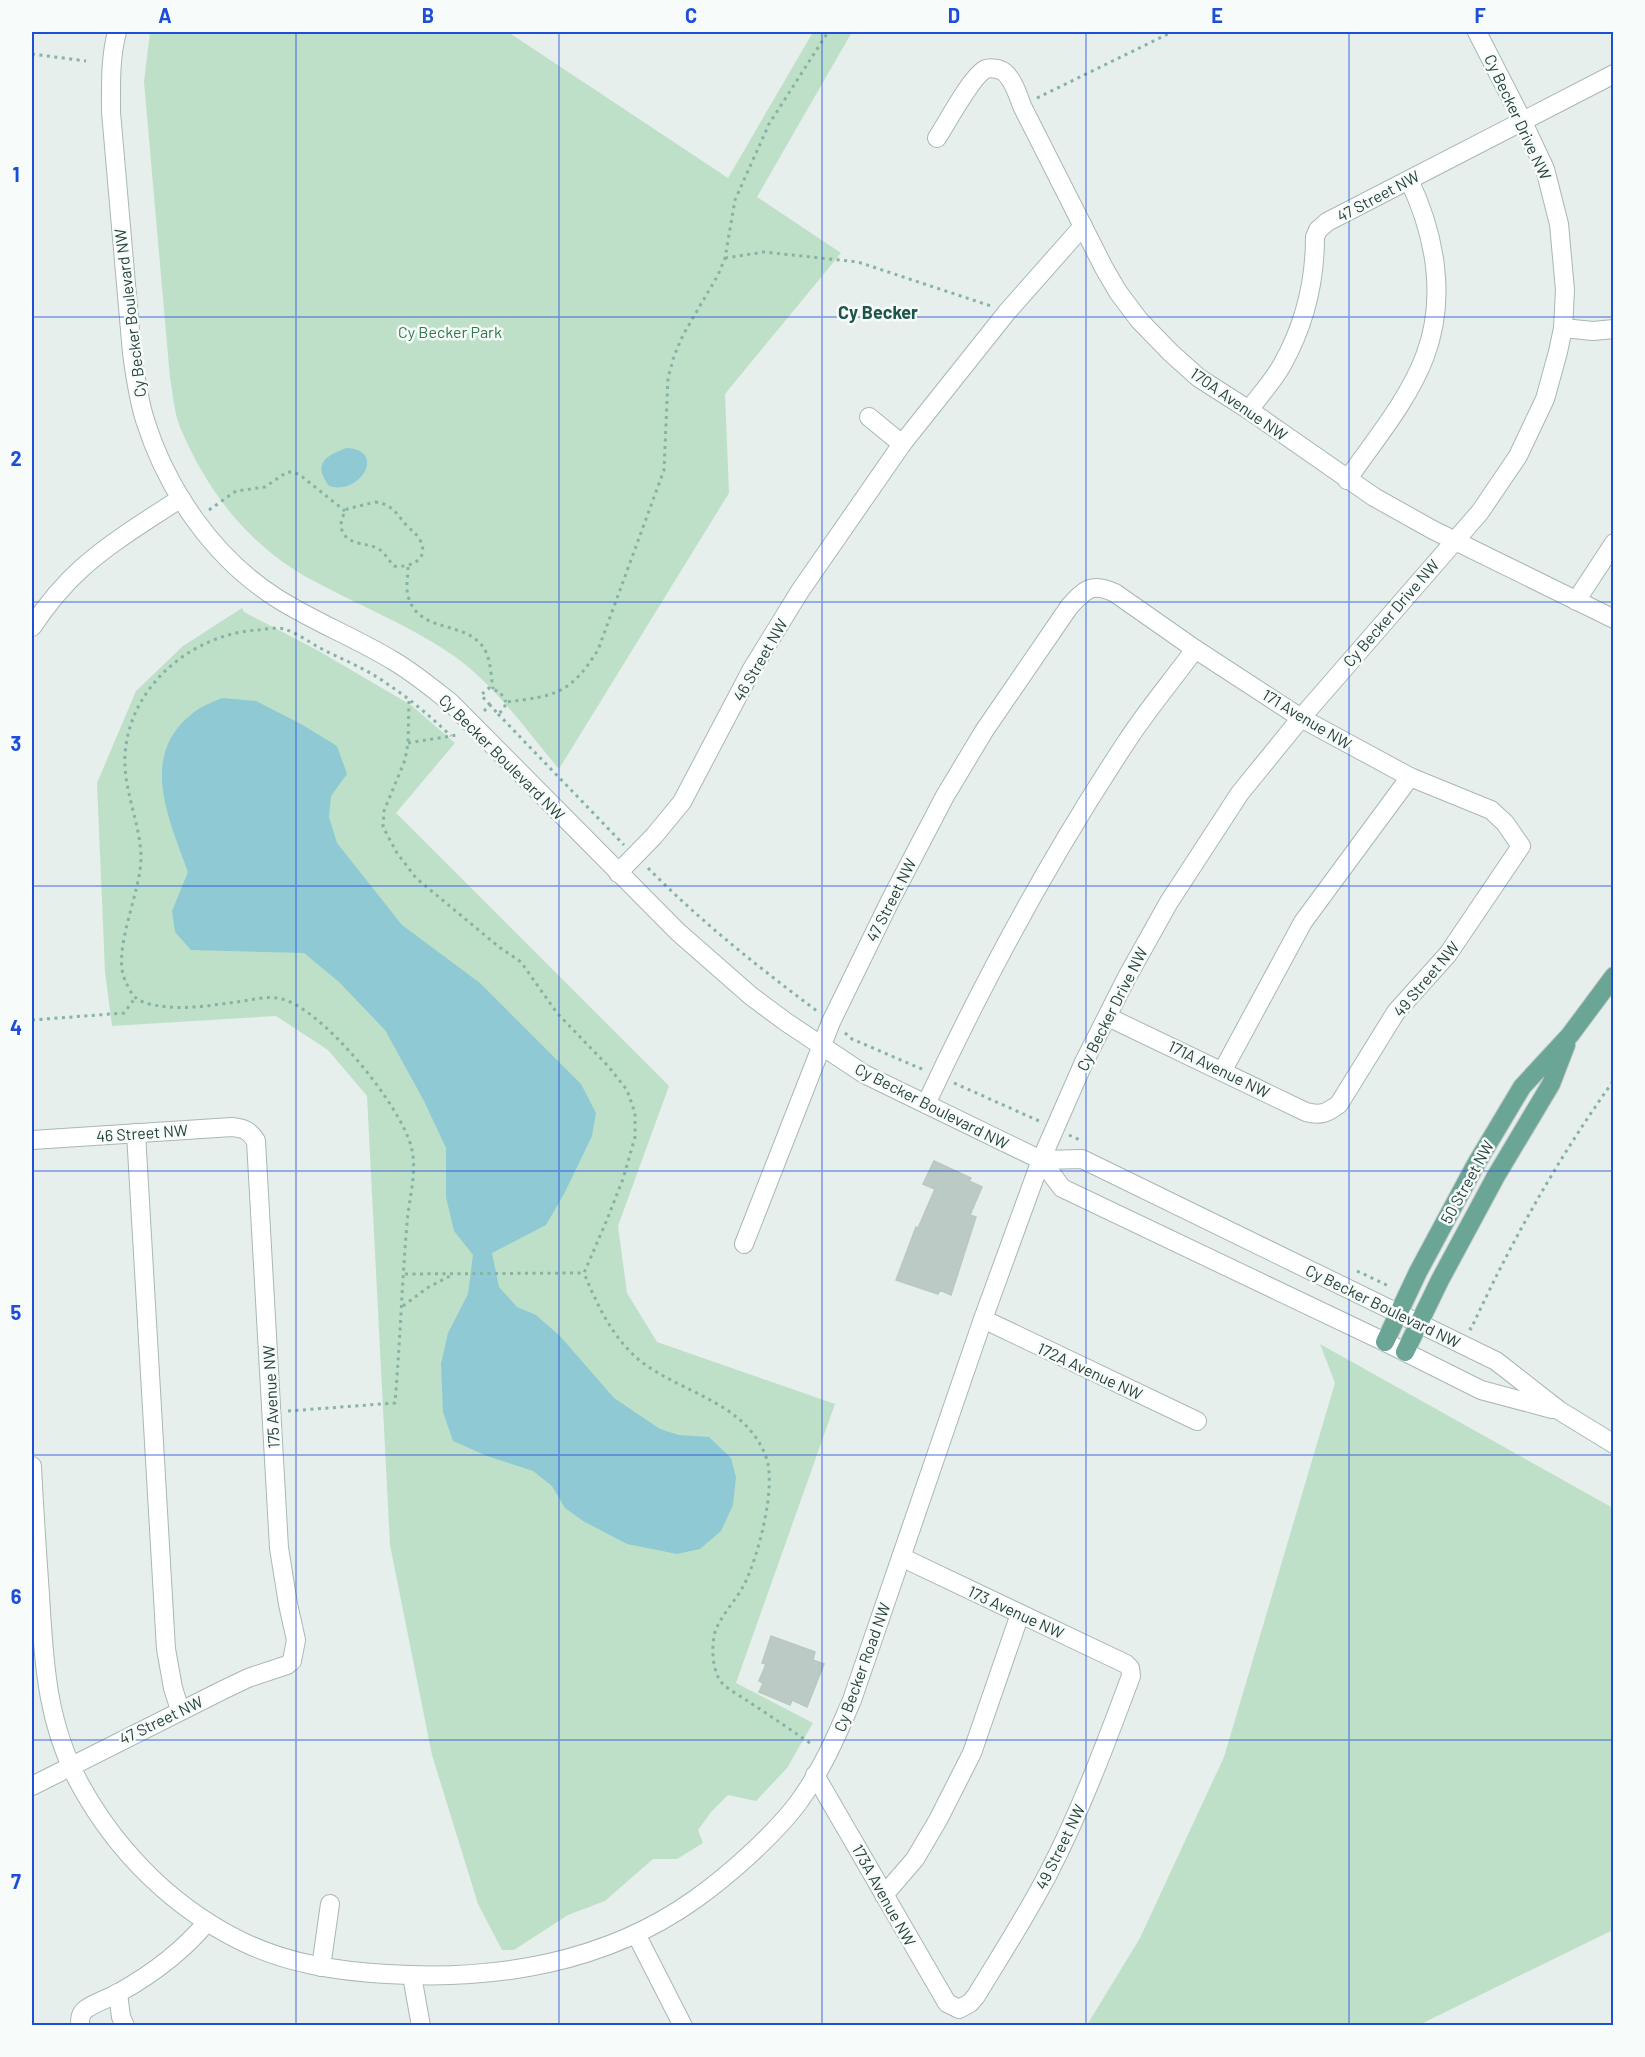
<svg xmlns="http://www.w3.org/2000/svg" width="1645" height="2057" viewBox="0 0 1645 2057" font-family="Barlow,sans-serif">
	<rect width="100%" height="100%" fill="#e6efeb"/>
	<!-- green -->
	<g fill="#bfe0c8">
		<path d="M 150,32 L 508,32 L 728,178 L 813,32 L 852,32 L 757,197 L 841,253 L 725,394 L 729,493 L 559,769 C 526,730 496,686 454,656 C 409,625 358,605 310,579 C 249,546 206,490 180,427 C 174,412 173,394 170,378 L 144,82 Z"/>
		<polygon points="242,608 244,612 317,650 411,705 455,743 396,813 669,1086 618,1226 627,1293 657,1342 835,1404 736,1683 813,1723 787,1768 756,1801 728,1795 711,1812 698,1830 703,1843 677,1859 653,1859 605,1901 568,1915 514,1950 502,1950 478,1904 432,1755 390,1545 367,1096 328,1050 276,1016 112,1026 105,972 97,783 136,691 183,646"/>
		<polygon points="1320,1344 1613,1508 1613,1932 1611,1931 1419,2025 1087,2025 1140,1938 1224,1757 1335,1383"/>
	</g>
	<!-- water -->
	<g fill="#8ec9d4">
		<path d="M 346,448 C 387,449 361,496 329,486 C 312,463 326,456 346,448 Z"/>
		<path d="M 222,698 L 256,701 L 301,724 L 337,746 L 347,774 L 331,796 L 329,817 L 337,843 L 402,925 L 480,983 L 581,1084 L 596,1113 L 592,1136 L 565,1192 L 546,1225 L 492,1253 L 499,1287 L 517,1307 L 536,1315 L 560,1336 L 614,1398 L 660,1429 L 679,1435 L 709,1437 L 731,1458 L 736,1477 L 733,1505 L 721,1531 L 700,1549 L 677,1554 L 627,1544 L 583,1521 L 565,1508 L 552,1486 L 533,1471 L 487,1456 L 453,1441 L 443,1412 L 441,1364 L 448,1333 L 468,1294 L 473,1255 L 454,1231 L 446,1197 L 446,1148 L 424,1101 L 385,1030 L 339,982 L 304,953 L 191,950 L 175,932 L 172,911 L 188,872 C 169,819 138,755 193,713 C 201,706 213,702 222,698 Z"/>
	</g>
	<!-- building -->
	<g fill="#bbcac4" stroke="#b8c9c2" stroke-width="1.5">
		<polygon points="934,1161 971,1178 969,1181 982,1187 970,1215 976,1217 951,1295 940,1290 938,1294 896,1280 916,1227 918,1228 935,1189 923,1184"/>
		<polygon points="771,1636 815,1652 813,1660 824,1664 807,1707 792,1700 790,1705 759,1692 763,1683 759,1681 766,1664 762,1663"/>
	</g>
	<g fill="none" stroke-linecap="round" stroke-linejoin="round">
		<defs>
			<g id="minor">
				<path d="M 117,32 C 110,58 111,85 111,112 L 132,353 C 135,375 138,398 145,420 C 167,490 213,557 275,597 C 312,621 354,637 392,660 C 413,672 432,688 451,703 L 678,932 L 751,996 L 786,1022 L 864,1074 L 1041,1160 L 1082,1159 L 1496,1361 L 1560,1411 L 1614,1444"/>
				<path d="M 937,138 C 947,123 972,75 986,69 C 991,67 1000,69 1004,72 C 1013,79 1018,95 1022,106 L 1104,268 L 1118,292 L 1139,320 L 1171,353 L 1199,378 L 1249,410 L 1374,497 L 1433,530 L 1614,619"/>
				<polyline points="1563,328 1593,331 1614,329"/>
				<path d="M 1249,410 C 1260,395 1273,381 1282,365 C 1304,326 1315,281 1315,237 L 1318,230 L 1327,222 L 1614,74"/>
				<polyline points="869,417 902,444"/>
				<path d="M 1347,480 C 1374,441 1408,401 1425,356 C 1447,298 1435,234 1409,180"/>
				<polyline points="1576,601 1614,543"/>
				<path d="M 32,627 C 46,606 63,585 82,568 C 112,541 148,520 181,498"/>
				<polyline points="618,873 654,836 682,802 752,669 800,591 902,444 1007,312 1083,226"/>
				<polyline points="1223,1070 1303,922 1410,777"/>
				<path d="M 926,1104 C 984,980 1049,859 1125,744 C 1146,711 1172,681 1195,649"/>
				<polyline points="136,1133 166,1649 173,1688 180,1710"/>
				<path d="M 32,1140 L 232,1127 C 244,1128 250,1131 256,1141 L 279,1548 L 288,1604 L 296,1640 L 292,1661 L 287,1665 L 248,1678 L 223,1690 L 32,1786"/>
				<polyline points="1041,1160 1062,1188 1385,1342 1481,1390 1552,1409"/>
				<path d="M 744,1244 L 831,1022 L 891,899 L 945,796 L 984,731 L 1069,607 C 1085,589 1092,582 1115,593 L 1195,649 L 1301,718 L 1410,777 L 1491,810 L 1505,823 L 1521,846 L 1448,954 L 1396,1012 L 1339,1104 C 1327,1113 1321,1116 1306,1112 L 1108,1017"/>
				<polyline points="983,1319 1197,1421"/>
				<path d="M 32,1466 C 34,1509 37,1552 40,1595 C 44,1665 47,1726 82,1788 C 119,1854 175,1909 243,1942 C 289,1964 337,1971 387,1974 C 495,1981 605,1963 694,1900 C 728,1876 773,1836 798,1803 C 821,1772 837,1735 852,1700 L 983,1319 L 1041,1160 L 1084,1062 L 1127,977 L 1169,902 L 1240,793 L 1301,718 L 1480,512 L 1518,456 L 1545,399 L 1558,352 L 1563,328 L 1565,290 L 1559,224 L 1545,169 L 1522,120 L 1477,32"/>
				<path d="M 815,1775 L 947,2003 L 959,2009 L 970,2003 L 976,1996 C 1001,1955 1026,1916 1048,1874 C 1081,1810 1106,1743 1131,1676 L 1130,1668 L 1126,1664 L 901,1557"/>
				<polyline points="884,1895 915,1859 938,1820 972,1753 1020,1614"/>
				<polyline points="636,1934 683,2026"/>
				<polyline points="321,1967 330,1904"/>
				<polyline points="412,1976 421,2026"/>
				<polyline points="118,1993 121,2017 125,2026"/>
				<path d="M 80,2026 C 80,2019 80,2013 86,2009 C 96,2002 110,1998 120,1992 C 154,1973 182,1952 207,1922"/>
			</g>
			<g id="major">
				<polyline points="1385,1342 1418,1272 1476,1164 1522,1087 1570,1035 1614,976"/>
				<polyline points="1405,1352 1440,1280 1496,1176 1551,1084 1566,1045"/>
			</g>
		</defs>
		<!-- minor casing -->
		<use href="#minor" stroke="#a8b8b2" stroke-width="20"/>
		<!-- major casing -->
		<use href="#major" stroke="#c2cac8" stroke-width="20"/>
		<!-- path -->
		<g stroke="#86b3a5" stroke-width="3" stroke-dasharray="3 4.5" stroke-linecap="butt">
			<polyline points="32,54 86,61"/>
			<polyline points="1037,98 1172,32"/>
			<polyline points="725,258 764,252 858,262 991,306"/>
			<path d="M 375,502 C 393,504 397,515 407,526 C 412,531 417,534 420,540 C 430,559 411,568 394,566 C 388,560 385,552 377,548 C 371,545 365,545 358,543 C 339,538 337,523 347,509 Z"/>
			<polyline points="209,510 236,491 265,487 287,472 293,472 300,475 345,511"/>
			<path d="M 408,567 C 408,578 405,589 409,599 C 421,635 470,619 486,652 C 491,663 491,677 493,689"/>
			<path d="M 409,701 L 408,743 L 405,760 L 384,811 L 383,827 L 397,853 L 416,878 L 499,947 L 521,962 L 557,1013 L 608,1066 L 627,1090 L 635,1113 L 635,1137 L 623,1179 L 606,1222 L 584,1273 C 597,1305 614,1341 643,1363 C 685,1394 746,1403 766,1457 C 777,1487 758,1557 744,1585 C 736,1600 720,1617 715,1632 C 711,1647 712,1673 723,1684 C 730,1691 741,1696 749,1702 C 771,1716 792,1731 813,1745"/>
			<polyline points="490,705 481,695 489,688 500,692 506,702"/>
			<path d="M 484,711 L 490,705 L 498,714 L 504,709 L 506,702 C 556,696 570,694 598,650 L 664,470 L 668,378 L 674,356 L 683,335 L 718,275 L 725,258 L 735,200 L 769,124 L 828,32"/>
			<polyline points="498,714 624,845"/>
			<polyline points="408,743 457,735"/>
			<path d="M 648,868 C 700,921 757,966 817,1011"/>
			<polyline points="32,1020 124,1013 135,998"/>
			<polyline points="845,1033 852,1039 924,1070"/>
			<polyline points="954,1083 1039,1121"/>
			<polyline points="1069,1135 1082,1141"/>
			<polyline points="1357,1271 1391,1287"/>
			<polyline points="405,1274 584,1273"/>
			<polyline points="403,1306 427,1288 452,1275"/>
			<path d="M 1469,1328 L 1471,1329 C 1511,1242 1558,1158 1614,1080"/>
			<path d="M 288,1411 L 395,1403 C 400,1343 402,1283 407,1223 C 409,1197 418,1171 411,1146 C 400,1105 324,1010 282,999 C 268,995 252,1000 237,1002 C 212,1005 186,1010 161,1006 C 153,1005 142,1003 136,998 C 132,995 128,987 126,982 C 110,953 142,891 141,856 C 140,822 123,790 125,755 C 129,686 192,634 258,630 C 266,629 277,627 284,629 C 295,632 308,641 318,647 C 341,659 365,668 386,683 C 409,698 431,717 451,736"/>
		</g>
		<!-- minor -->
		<use href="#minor" stroke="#fff" stroke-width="18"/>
		<!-- major -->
		<use href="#major" stroke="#6aa596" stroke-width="18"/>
	</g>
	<!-- grid -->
	<path fill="none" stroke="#1d4ed8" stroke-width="1.5" stroke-opacity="0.55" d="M 296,32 L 296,2026M 559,32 L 559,2026M 822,32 L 822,2026M 1086,32 L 1086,2026M 1349,32 L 1349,2026M 32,317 L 1614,317M 32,602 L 1614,602M 32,886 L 1614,886M 32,1171 L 1614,1171M 32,1455 L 1614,1455M 32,1740 L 1614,1740"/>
	<g text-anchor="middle" stroke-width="5" stroke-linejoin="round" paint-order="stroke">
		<!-- street labels -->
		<g font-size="16" fill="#24423a" stroke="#f7fbf9">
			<text transform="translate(1518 117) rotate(65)" y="6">Cy Becker Drive NW</text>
			<text transform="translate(1378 196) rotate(-28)" y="6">47 Street NW</text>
			<text transform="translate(130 313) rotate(-97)" y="6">Cy Becker Boulevard NW</text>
			<text transform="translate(1239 404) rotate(35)" y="6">170A Avenue NW</text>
			<text transform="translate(1391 613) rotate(-49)" y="6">Cy Becker Drive NW</text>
			<text transform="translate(760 660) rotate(-60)" y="6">46 Street NW</text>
			<text transform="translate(1307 719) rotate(31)" y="6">171 Avenue NW</text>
			<text transform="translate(502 757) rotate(45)" y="6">Cy Becker Boulevard NW</text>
			<text transform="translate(891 900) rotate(-63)" y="6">47 Street NW</text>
			<text transform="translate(1426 979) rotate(-50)" y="6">49 Street NW</text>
			<text transform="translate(1112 1009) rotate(-63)" y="6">Cy Becker Drive NW</text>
			<text transform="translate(1219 1069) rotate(26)" y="6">171A Avenue NW</text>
			<text transform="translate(932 1106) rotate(27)" y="6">Cy Becker Boulevard NW</text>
			<text transform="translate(142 1133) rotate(-4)" y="6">46 Street NW</text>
			<text transform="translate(1467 1182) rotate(-61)" y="6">50 Street NW</text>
			<text transform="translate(1383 1306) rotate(26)" y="6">Cy Becker Boulevard NW</text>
			<text transform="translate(1090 1371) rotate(25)" y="6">172A Avenue NW</text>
			<text transform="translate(271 1397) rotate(-93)" y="6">175 Avenue NW</text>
			<text transform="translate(1016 1612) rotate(25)" y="6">173 Avenue NW</text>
			<text transform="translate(862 1667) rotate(-70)" y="6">Cy Becker Road NW</text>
			<text transform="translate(161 1720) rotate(-26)" y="6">47 Street NW</text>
			<text transform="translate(1060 1847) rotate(-64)" y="6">49 Street NW</text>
			<text transform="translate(884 1895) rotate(61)" y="6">173A Avenue NW</text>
		</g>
		<!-- park labels -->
		<g font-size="16" fill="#2d7a4b" stroke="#f7fbf9">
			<text x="450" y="338">Cy Becker Park</text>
		</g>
		<!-- neighbourhood labels -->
		<g font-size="18" font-weight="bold" fill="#1f5548" stroke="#f7fbf9">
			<text x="878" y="319">Cy Becker</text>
		</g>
	</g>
	<!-- border -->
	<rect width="1645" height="2057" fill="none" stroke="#f7fbf9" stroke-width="66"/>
	<rect x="33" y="33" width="1579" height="1991" fill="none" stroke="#1d4ed8" stroke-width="2"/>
	<g font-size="20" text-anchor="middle" font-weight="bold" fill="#1d4ed8">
		<text x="165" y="23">A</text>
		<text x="428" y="23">B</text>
		<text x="691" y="23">C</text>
		<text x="954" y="23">D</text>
		<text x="1217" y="23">E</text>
		<text x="1480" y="23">F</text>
		<text x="16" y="182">1</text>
		<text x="16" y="466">2</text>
		<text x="16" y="751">3</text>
		<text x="16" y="1035">4</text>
		<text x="16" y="1320">5</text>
		<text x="16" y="1604">6</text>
		<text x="16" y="1889">7</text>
	</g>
</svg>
